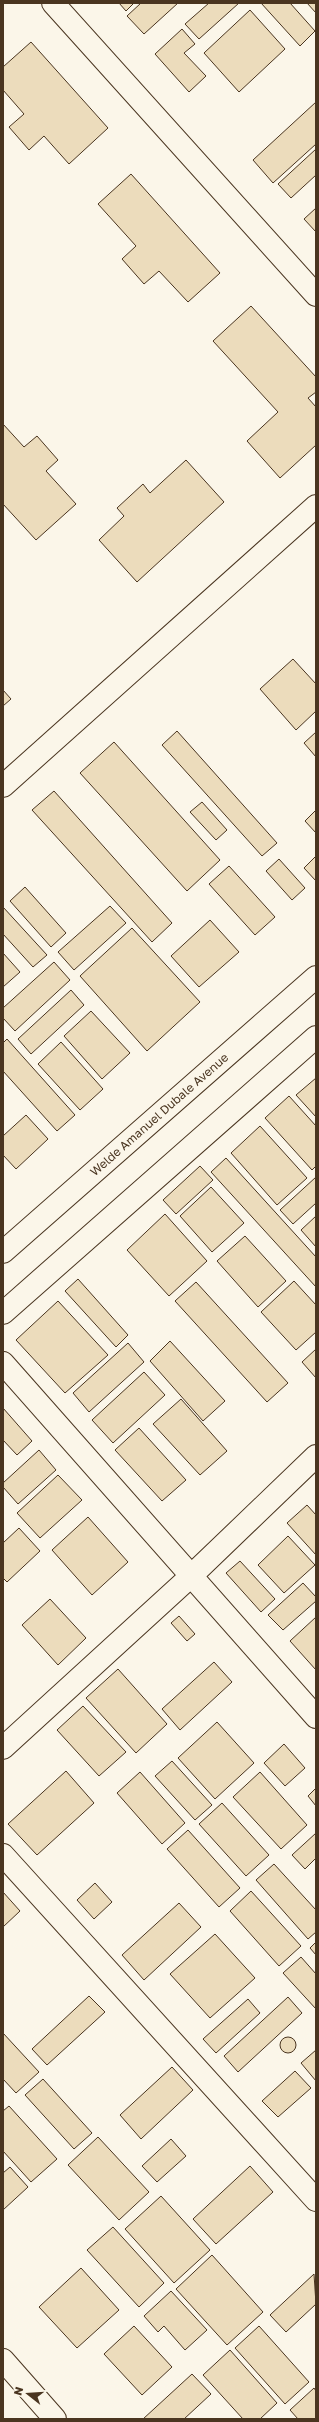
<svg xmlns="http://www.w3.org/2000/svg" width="319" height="2422" viewBox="0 0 319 2422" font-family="'Golos Text',sans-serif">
	<rect width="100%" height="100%" fill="#fbf6e9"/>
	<!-- building -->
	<g fill="#ecdcbc" stroke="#4a3520">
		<polygon points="119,3 134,3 126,11"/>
		<polygon points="141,3 178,3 144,34 127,16"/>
		<polygon points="209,3 239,3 199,39 185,24"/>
		<polygon points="261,3 290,3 315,31 300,46"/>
		<polygon points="307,3 316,3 316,13"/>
		<polygon points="250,10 285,49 239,92 204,53"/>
		<polygon points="182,29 195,44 184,53 206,76 189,92 155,54"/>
		<polygon points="31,42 108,128 69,164 44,136 29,150 9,127 24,114 3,90 3,67"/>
		<polygon points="316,102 316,144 273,183 253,160"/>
		<polygon points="316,149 316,175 291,198 278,184"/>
		<polygon points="131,174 220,273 188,302 159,271 144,284 122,259 136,246 98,204"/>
		<polygon points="316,208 316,232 304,219"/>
		<polygon points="251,306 316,377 316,392 308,398 316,407 316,445 280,478 247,441 278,412 213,341"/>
		<polygon points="3,424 24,447 37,436 58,460 46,471 76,504 36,540 3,504"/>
		<polygon points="186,460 224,502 137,582 99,540 124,516 117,508 143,484 150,493"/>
		<polygon points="293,659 316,684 316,711 296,730 260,689"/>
		<polygon points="3,690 11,699 3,706"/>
		<polygon points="177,731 277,843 262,856 162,745"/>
		<polygon points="316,732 316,757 304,743"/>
		<polygon points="114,742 220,860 187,891 80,773"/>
		<polygon points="54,791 172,923 152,942 32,810"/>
		<polygon points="202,802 227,830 216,840 190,812"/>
		<polygon points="316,810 316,833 305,821"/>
		<polygon points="316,856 316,881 304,868"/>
		<polygon points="279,859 305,888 292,900 266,871"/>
		<polygon points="229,866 275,917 255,935 209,884"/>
		<polygon points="25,887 66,933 51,947 10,901"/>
		<polygon points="110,906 126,923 74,970 58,952"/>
		<polygon points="3,907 47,955 33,967 3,934"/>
		<polygon points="210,920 239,952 199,987 171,956"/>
		<polygon points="132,928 200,1002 147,1051 80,976"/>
		<polygon points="3,953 20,972 3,987"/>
		<polygon points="54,962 70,980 15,1031 3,1018 3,1008"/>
		<polygon points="71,990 84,1005 31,1054 18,1039"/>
		<polygon points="91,1011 130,1053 102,1079 64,1036"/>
		<polygon points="7,1039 75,1115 57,1131 3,1071 3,1043"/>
		<polygon points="61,1042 103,1089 80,1110 38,1064"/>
		<polygon points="316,1078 316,1117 296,1095"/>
		<polygon points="289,1096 316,1126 316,1166 312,1170 265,1118"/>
		<polygon points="26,1115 48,1139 16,1169 3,1155 3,1136"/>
		<polygon points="260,1126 307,1178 277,1205 231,1153"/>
		<polygon points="226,1158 316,1257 316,1287 211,1172"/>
		<polygon points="200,1166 213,1180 176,1214 163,1200"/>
		<polygon points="316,1177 316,1203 293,1224 280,1210"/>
		<polygon points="211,1187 244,1223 212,1252 180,1216"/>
		<polygon points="165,1214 207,1261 169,1296 127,1250"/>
		<polygon points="316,1216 316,1247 301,1230"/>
		<polygon points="245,1236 286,1281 258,1307 217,1261"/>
		<polygon points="78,1279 128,1335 116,1347 65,1291"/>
		<polygon points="294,1281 316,1305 316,1332 296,1350 261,1312"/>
		<polygon points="196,1282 288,1383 267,1402 175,1301"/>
		<polygon points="58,1301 108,1355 65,1393 16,1340"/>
		<polygon points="170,1341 225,1401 203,1421 150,1361"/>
		<polygon points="128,1343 144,1362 89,1412 73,1393"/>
		<polygon points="316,1349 316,1378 302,1362"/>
		<polygon points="144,1372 165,1395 113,1443 92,1420"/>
		<polygon points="181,1399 227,1451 200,1475 153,1424"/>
		<polygon points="3,1408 32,1441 17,1455 3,1440"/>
		<polygon points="139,1428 186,1480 162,1501 115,1450"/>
		<polygon points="39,1450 56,1470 18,1504 3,1487 3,1483"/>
		<polygon points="58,1475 82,1500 40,1538 17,1513"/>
		<polygon points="307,1505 316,1515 316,1555 287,1523"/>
		<polygon points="88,1517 128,1562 92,1595 52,1550"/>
		<polygon points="19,1528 40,1551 7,1582 3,1578 3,1543"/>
		<polygon points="288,1536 315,1565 284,1593 258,1565"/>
		<polygon points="240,1561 275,1599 261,1612 226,1573"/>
		<polygon points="303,1583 316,1597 316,1601 283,1630 268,1615"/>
		<polygon points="50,1599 86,1638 58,1665 22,1625"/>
		<polygon points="179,1616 195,1634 187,1641 171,1623"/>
		<polygon points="316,1617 316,1670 290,1641"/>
		<polygon points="214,1662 232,1682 180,1730 162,1709"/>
		<polygon points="118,1669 167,1724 136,1753 86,1698"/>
		<polygon points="83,1706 126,1752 99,1776 57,1730"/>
		<polygon points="217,1722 254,1763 215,1799 178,1758"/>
		<polygon points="284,1744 305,1768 285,1786 264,1763"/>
		<polygon points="172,1761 212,1805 195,1820 155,1776"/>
		<polygon points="66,1771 94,1803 37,1855 8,1824"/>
		<polygon points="140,1772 185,1823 162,1844 117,1793"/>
		<polygon points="260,1772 307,1825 281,1849 233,1797"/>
		<polygon points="316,1788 316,1806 308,1796"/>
		<polygon points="222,1803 269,1855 246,1876 199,1824"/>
		<polygon points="188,1830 240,1888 219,1907 167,1849"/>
		<polygon points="316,1833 316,1858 305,1869 292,1855"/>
		<polygon points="274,1864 316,1910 316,1932 308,1939 256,1880"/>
		<polygon points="95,1883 112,1902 94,1919 77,1900"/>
		<polygon points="251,1891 301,1946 279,1966 230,1911"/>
		<polygon points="3,1892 20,1911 3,1927"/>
		<polygon points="179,1903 201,1927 144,1980 122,1955"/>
		<polygon points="215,1934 255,1978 210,2018 170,1974"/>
		<polygon points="316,1942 316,1955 310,1948"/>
		<polygon points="301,1957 316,1974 316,2009 283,1973"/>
		<polygon points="89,1996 105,2012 47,2065 32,2049"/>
		<polygon points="288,1997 302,2013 238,2072 224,2056"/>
		<polygon points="248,1999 260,2013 216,2053 203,2039"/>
		<polygon points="3,2033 39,2072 16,2093 3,2079"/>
		<circle cx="288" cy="2045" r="8"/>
		<polygon points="316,2050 316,2081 301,2063"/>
		<polygon points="172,2067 193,2090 141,2139 120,2115"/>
		<polygon points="295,2071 311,2088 278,2117 262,2101"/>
		<polygon points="43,2079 92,2133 74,2149 25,2095"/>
		<polygon points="9,2106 57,2159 31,2182 3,2151 3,2111"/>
		<polygon points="98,2137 149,2192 119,2220 68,2165"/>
		<polygon points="171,2139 186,2156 157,2182 142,2166"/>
		<polygon points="250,2166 273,2192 216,2244 193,2219"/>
		<polygon points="10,2167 28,2187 3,2210 3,2173"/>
		<polygon points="161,2196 210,2250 174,2283 125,2229"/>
		<polygon points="113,2227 164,2283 139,2307 87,2250"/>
		<polygon points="212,2255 263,2312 227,2345 176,2289"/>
		<polygon points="81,2268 119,2310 77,2348 39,2307"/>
		<polygon points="314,2274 316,2304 286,2332 270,2315"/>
		<polygon points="171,2291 207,2330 185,2350 164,2326 158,2332 144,2316"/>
		<polygon points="134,2326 172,2367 142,2395 104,2354"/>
		<polygon points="259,2326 309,2382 285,2404 235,2348"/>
		<polygon points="230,2350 277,2403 260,2419 243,2419 203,2375"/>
		<polygon points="192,2374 211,2394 184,2419 143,2419"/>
		<polygon points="314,2388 316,2391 316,2419 298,2419 290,2410"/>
	</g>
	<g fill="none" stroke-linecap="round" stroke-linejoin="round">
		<defs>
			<g id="minor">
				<polyline points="53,3 316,295"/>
				<polyline points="3,786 316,506"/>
				<polyline points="3,1363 316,1717"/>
				<polyline points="3,1748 190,1577 316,1456"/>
				<polyline points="3,1855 316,2200"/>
				<polyline points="3,2360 55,2419"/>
			</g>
			<g id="major">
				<path id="s1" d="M 3,1252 L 316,977"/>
				<polyline points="3,1313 316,1037"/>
			</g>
		</defs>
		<!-- minor casing -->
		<use href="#minor" stroke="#4a3520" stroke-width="24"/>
		<!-- major casing -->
		<use href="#major" stroke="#4a3520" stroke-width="24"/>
		<!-- minor -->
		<use href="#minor" stroke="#fbf6e9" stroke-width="22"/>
		<!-- major -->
		<use href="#major" stroke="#fbf6e9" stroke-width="22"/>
	</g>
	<g text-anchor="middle" stroke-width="3" stroke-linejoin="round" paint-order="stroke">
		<!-- street labels -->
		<g font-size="12" fill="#4a3520" stroke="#fbf6e9">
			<text dy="4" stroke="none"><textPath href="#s1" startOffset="208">Welde Amanuel Dubale Avenue</textPath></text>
		</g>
	</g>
	<!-- border -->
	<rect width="319" height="2422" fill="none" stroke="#4a3520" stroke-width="8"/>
	<!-- north arrow -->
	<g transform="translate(28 2394) rotate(287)" stroke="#fbf6e9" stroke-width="3" paint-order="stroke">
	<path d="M0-3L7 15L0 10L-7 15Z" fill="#4a3520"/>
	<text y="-6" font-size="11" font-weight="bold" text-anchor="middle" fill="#4a3520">N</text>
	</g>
</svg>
